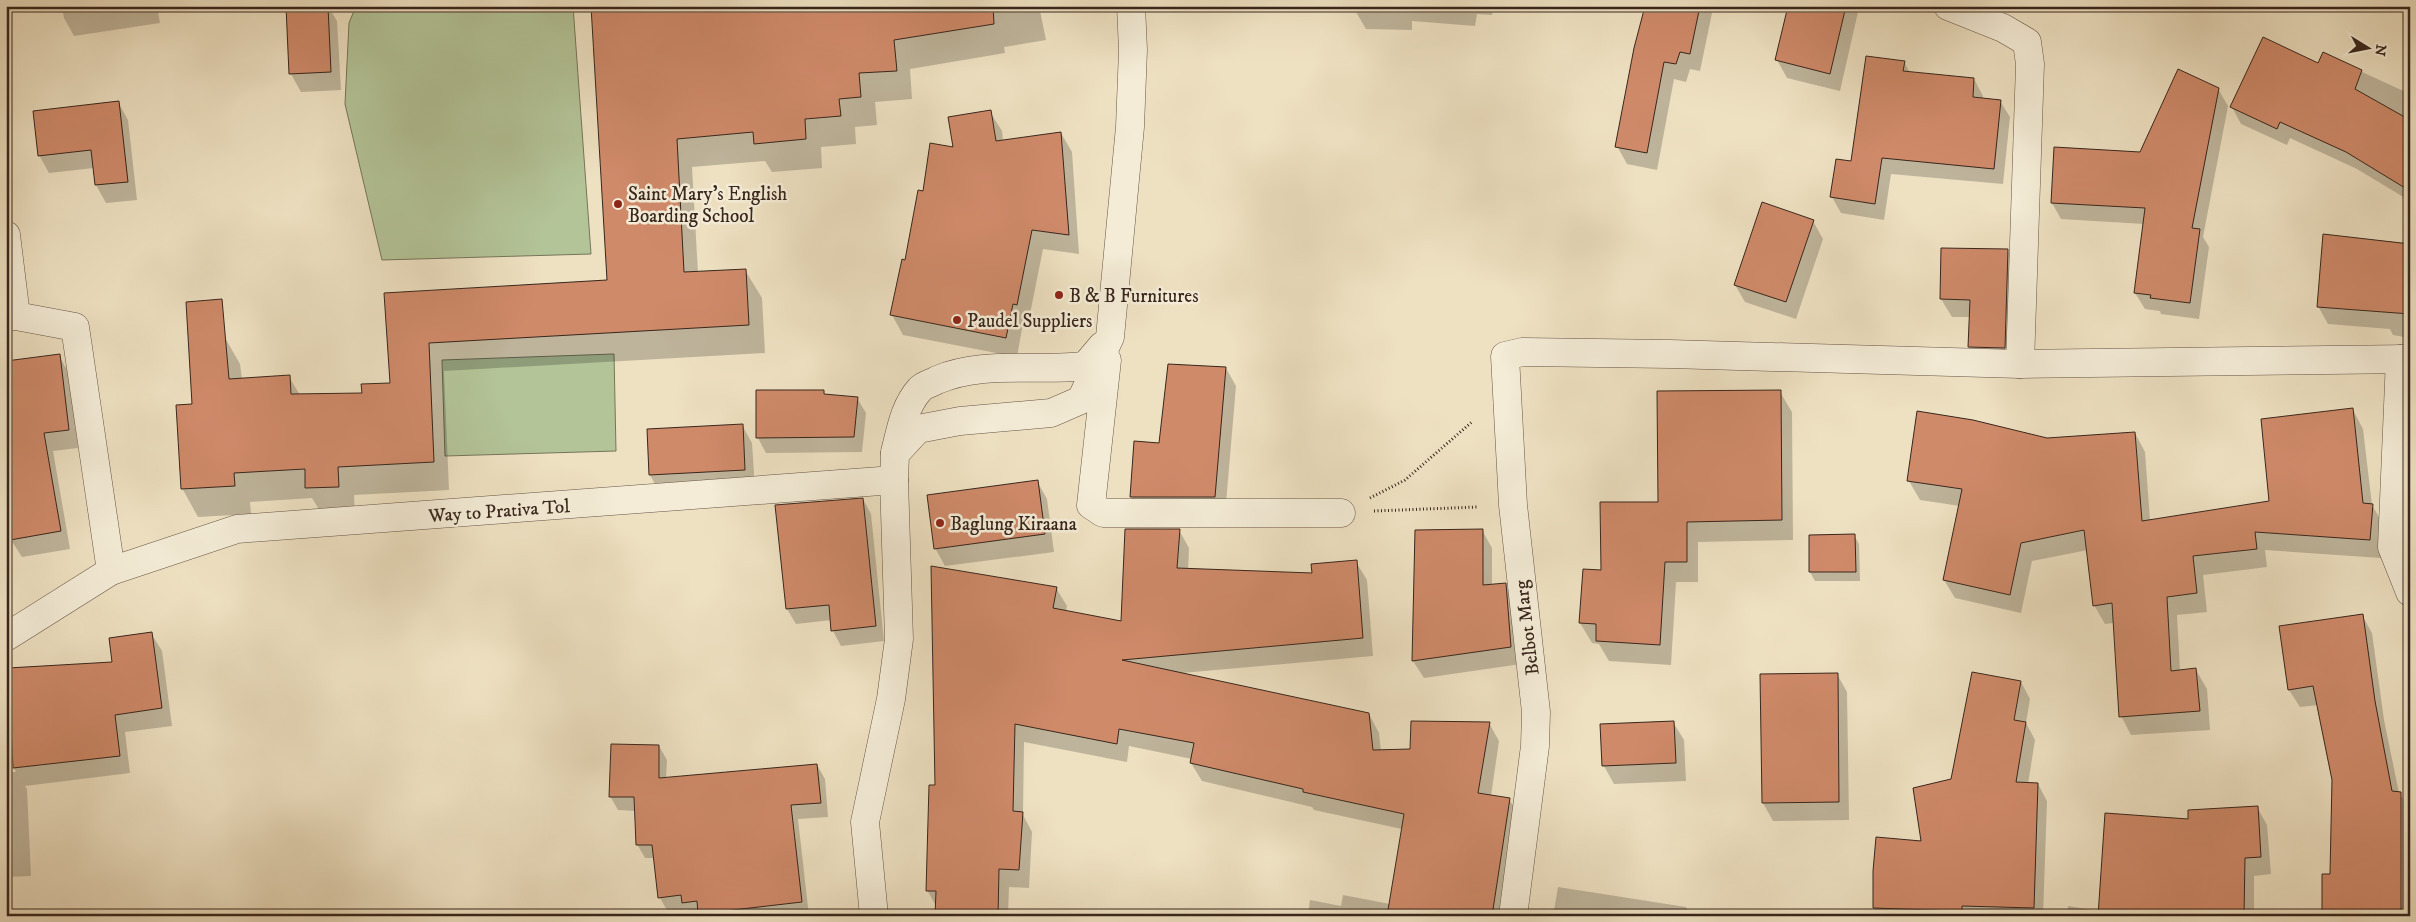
<svg xmlns="http://www.w3.org/2000/svg" width="2416" height="922" viewBox="0 0 2416 922" font-family="'IM FELL DW Pica',serif">
	<rect width="100%" height="100%" fill="#eee1c2"/>
	<filter id="stains"><feTurbulence type="fractalNoise" baseFrequency=".004" numOctaves="4"/><feColorMatrix values="0 0 0 0 .2 0 0 0 0 .09 0 0 0 0 .02 0 0 0 .5 -.17"/></filter>
	<radialGradient id="worn" r=".72"><stop offset=".6" stop-color="#630" stop-opacity="0"/><stop offset="1" stop-color="#630" stop-opacity=".3"/></radialGradient>
	<!-- green -->
	<g fill="#b3c498" stroke="#76755a">
		<polygon points="356,6 573,6 591,254 382,260 345,104 349,23"/>
		<polygon points="614,354 616,451 445,456 442,360"/>
	</g>
	<!-- shadow -->
	<g fill="#0003">
		<polygon points="62,6 157,6 160,23 74,36 64,18"/>
		<polygon points="287,6 328,6 337,21 341,90 301,92 291,74"/>
		<polygon points="593,6 1039,6 1046,40 1004,47 1005,53 910,69 912,99 875,102 877,125 855,127 856,144 821,147 822,168 772,172 765,161 692,167 698,273 745,270 762,298 765,353 444,371 449,490 354,495 355,516 323,516 312,498 250,502 251,514 198,517 182,488 193,405 224,336 240,364 242,379 289,377 300,395 363,394 391,384 385,294 608,281"/>
		<polygon points="1356,6 1493,6 1492,15 1477,14 1475,26 1412,21 1412,30 1366,29 1356,12"/>
		<polygon points="1646,6 1713,8 1700,71 1690,69 1686,82 1674,79 1657,170 1627,164 1617,146"/>
		<polygon points="1790,6 1855,6 1858,12 1840,91 1787,78 1777,60"/>
		<polygon points="2323,54 2410,94 2410,201 2357,169 2290,138 2287,145 2241,124 2232,107 2318,64"/>
		<polygon points="1904,62 1910,73 1974,79 1983,96 1983,99 2000,101 2010,117 2003,184 1891,174 1884,220 1841,213 1832,197"/>
		<polygon points="2218,89 2228,106 2203,237 2209,247 2199,319 2161,314 2160,311 2145,309 2135,293 2144,224 2061,219 2052,203 2141,153"/>
		<polygon points="118,102 128,120 137,200 106,203 96,185 94,168 49,173 39,155"/>
		<polygon points="990,112 1002,131 1003,141 1061,133 1072,152 1079,254 1043,249 1028,324 1023,323 1017,357 903,335 892,315 924,192 955,148"/>
		<polygon points="1813,221 1823,239 1796,319 1745,302 1735,285"/>
		<polygon points="2324,236 2410,243 2410,338 2393,335 2390,329 2328,324 2318,306"/>
		<polygon points="2007,250 2018,268 2014,365 1979,364 1969,347 1970,317 1952,317 1941,299"/>
		<polygon points="59,356 69,373 78,448 53,451 70,549 22,557 11,540"/>
		<polygon points="1226,368 1236,386 1225,515 1141,515 1131,497 1136,443 1160,445"/>
		<polygon points="757,391 823,391 826,396 857,398 866,413 862,452 766,453 758,438"/>
		<polygon points="1780,392 1792,412 1793,540 1698,542 1698,582 1676,582 1671,665 1609,661 1599,644 1592,643 1580,623 1602,571"/>
		<polygon points="2353,410 2363,429 2372,505 2383,524 2381,558 2265,550 2267,567 2203,575 2207,612 2177,615 2180,671 2196,670 2207,689 2210,730 2131,735 2121,716 2114,623 2105,624 2094,605 2088,550 2032,561 2021,613 1955,598 1944,580 1960,506 1920,500 1909,481 2047,439 2135,433 2145,452 2150,520 2271,502"/>
		<polygon points="742,425 752,443 755,488 660,493 650,475 648,430"/>
		<polygon points="1037,481 1047,499 1054,552 945,566 935,548"/>
		<polygon points="863,499 871,514 884,641 841,646 833,631 832,620 796,624 787,609"/>
		<polygon points="1179,530 1189,548 1188,570 1313,574 1356,562 1367,580 1373,656 1182,673 1369,714 1379,733 1381,752 1411,751 1489,723 1499,741 1491,796 1509,799 1520,817 1504,916 1308,916 1310,900 1341,906 1343,895 1390,904 1402,829 1314,810 1312,807 1202,781 1191,763 1192,759 1129,746 1127,762 1024,742 1023,815 1032,832 1029,888 1009,887 1008,916 936,916 936,906 927,890 936,786 1056,588 1067,606 1066,611 1122,622"/>
		<polygon points="1482,530 1492,548 1492,586 1505,585 1516,602 1521,664 1424,678 1413,661"/>
		<polygon points="1854,535 1859,544 1860,581 1815,581 1810,572"/>
		<polygon points="2362,615 2372,633 2384,720 2399,793 2410,809 2410,916 2324,916 2331,875 2333,780 2318,705 2300,707 2289,690"/>
		<polygon points="151,633 162,651 172,726 125,732 130,773 25,786 27,789 31,876 6,877 6,772 16,772 14,768 113,663"/>
		<polygon points="1837,674 1847,692 1849,820 1773,821 1763,803"/>
		<polygon points="2021,682 2030,699 2026,723 2035,740 2028,784 2038,784 2047,801 2043,916 1879,916 1874,908 1922,842 1952,780"/>
		<polygon points="1673,722 1684,740 1686,781 1614,784 1604,766"/>
		<polygon points="659,746 667,760 666,778 817,765 825,779 828,817 798,819 809,916 691,916 687,909 668,912 660,898 655,858 645,858 637,844 636,811 618,810 610,796"/>
		<polygon points="2257,807 2267,825 2271,874 2254,876 2254,916 2067,916 2068,906 2100,911 2190,821"/>
		<polygon points="1558,887 1686,907 1690,915 1808,914 1810,916 1553,916"/>
		<polygon points="1117,910 1261,916 1117,916"/>
	</g>
	<!-- building -->
	<g fill="#cf8a6a" stroke="#38261c">
		<polygon points="286,6 328,6 331,72 289,74"/>
		<polygon points="591,6 993,6 994,24 894,40 897,71 859,73 861,97 839,99 841,116 805,119 806,139 754,144 753,132 677,139 684,272 746,269 749,325 429,343 434,462 338,467 339,487 305,488 305,469 234,473 235,486 181,489 176,405 192,404 186,302 222,299 229,379 290,375 291,394 362,393 361,384 390,383 384,293 607,280"/>
		<polygon points="1645,6 1700,6 1690,54 1680,52 1676,64 1664,62 1647,153 1615,147 1634,48"/>
		<polygon points="1788,6 1846,6 1830,74 1775,60"/>
		<polygon points="2263,37 2318,63 2323,52 2362,70 2355,89 2410,120 2410,191 2346,152 2280,122 2277,129 2230,107"/>
		<polygon points="1866,56 1905,61 1903,71 1974,78 1973,97 2001,100 1994,169 1882,158 1875,204 1830,197 1836,159 1851,161"/>
		<polygon points="2178,69 2219,88 2192,228 2200,229 2190,303 2150,298 2151,295 2134,293 2145,208 2051,203 2054,147 2140,152"/>
		<polygon points="119,101 128,182 95,185 91,150 38,156 33,111"/>
		<polygon points="991,110 996,141 1061,132 1069,235 1032,230 1017,305 1013,304 1006,338 890,315 902,259 905,260 918,190 923,191 930,143 953,147 948,117"/>
		<polygon points="1762,202 1814,220 1786,302 1734,285"/>
		<polygon points="2323,234 2410,244 2410,314 2317,307"/>
		<polygon points="1941,248 2008,249 2005,348 1968,347 1970,300 1940,299"/>
		<polygon points="60,354 69,430 44,433 61,531 10,540 6,517 6,361"/>
		<polygon points="1168,364 1226,367 1215,497 1130,497 1134,441 1159,443"/>
		<polygon points="756,390 824,390 824,394 858,397 854,437 756,438"/>
		<polygon points="1781,390 1782,520 1687,522 1687,562 1665,562 1660,645 1596,641 1596,624 1579,623 1583,569 1601,570 1600,502 1658,502 1657,391"/>
		<polygon points="2353,408 2363,503 2373,504 2370,540 2255,532 2257,549 2193,556 2197,593 2167,597 2171,671 2196,668 2200,711 2119,717 2112,603 2093,606 2084,530 2021,543 2010,595 1943,580 1962,489 1907,481 1917,411 1973,420 2047,438 2135,432 2142,521 2269,501 2261,419"/>
		<polygon points="743,424 745,470 649,475 647,429"/>
		<polygon points="1038,480 1045,534 934,549 927,495"/>
		<polygon points="863,498 876,626 831,631 829,605 786,609 775,505"/>
		<polygon points="1125,529 1180,529 1177,568 1312,573 1311,564 1357,560 1363,638 1122,660 1369,713 1373,750 1410,749 1411,721 1490,722 1478,793 1510,798 1492,916 1387,916 1404,814 1303,792 1303,789 1190,763 1194,743 1119,729 1117,744 1015,724 1013,811 1023,812 1019,870 999,869 998,916 935,916 936,891 926,891 929,785 935,785 931,566 1057,587 1053,608 1121,621"/>
		<polygon points="1483,529 1483,585 1506,583 1511,647 1412,661 1415,530"/>
		<polygon points="1855,534 1856,572 1809,572 1809,535"/>
		<polygon points="2363,614 2375,701 2392,791 2401,792 2401,916 2322,916 2322,874 2330,874 2332,780 2313,686 2288,690 2279,626"/>
		<polygon points="152,632 162,708 115,715 120,756 13,768 8,668 112,662 109,638"/>
		<polygon points="1972,672 2021,681 2014,720 2026,722 2016,782 2038,783 2034,908 1962,906 1962,911 1873,908 1873,871 1876,837 1921,841 1913,788 1951,779"/>
		<polygon points="1838,673 1839,802 1762,803 1760,674"/>
		<polygon points="1674,721 1676,763 1602,766 1600,724"/>
		<polygon points="611,744 659,745 659,778 817,764 821,803 791,805 802,902 698,914 697,901 682,903 681,895 658,898 652,845 636,845 634,797 609,797"/>
		<polygon points="2258,806 2261,857 2245,858 2244,916 2098,916 2105,813 2188,819 2188,810"/>
	</g>
	<g fill="none" stroke-linecap="round" stroke-linejoin="round">
		<defs>
			<g id="minor">
				<polyline points="1948,6 2003,28 2027,42 2030,64 2020,364"/>
				<polyline points="6,235 16,316"/>
				<polyline points="6,317 16,316 75,327 111,571"/>
				<polyline points="2400,359 2392,547 2410,592"/>
				<polyline points="1107,360 1091,505 1103,513 1341,513"/>
				<path d="M 895,452 C 901,429 904,407 920,389 C 924,385 932,383 937,380 C 984,360 1035,372 1085,366 L 1102,346"/>
				<polyline points="6,637 111,571 237,529 894,480"/>
				<polyline points="874,916 865,822 891,699 899,639 894,480 895,454 918,429 960,421 1051,413 1081,400 1110,337 1130,127 1133,50 1131,6"/>
				<polyline points="1513,916 1535,746 1536,712 1513,505 1505,356 1522,352 1670,354 2020,364 2410,359"/>
			</g>
		</defs>
		<!-- minor casing -->
		<use href="#minor" stroke="#665546" stroke-width="29"/>
		<!-- path -->
		<g stroke="#38261c" stroke-width="3" stroke-dasharray="1 2.5" stroke-linecap="butt">
			<polyline points="1370,498 1405,480 1473,421"/>
			<polyline points="1374,511 1478,507"/>
		</g>
		<!-- minor -->
		<use href="#minor" stroke="#f4ecd7" stroke-width="28"/>
	</g>
	<!-- markers -->
	<g fill="#8f2418" stroke="#f4ecd7" stroke-width="2">
		<circle cx="618" cy="204" r="5"/>
		<circle cx="1059" cy="295" r="5"/>
		<circle cx="957" cy="320" r="5"/>
		<circle cx="940" cy="523" r="5"/>
	</g>
	<g text-anchor="middle" stroke-width="5" stroke-linejoin="round" paint-order="stroke">
		<!-- poi labels -->
		<g font-size="19" fill="#38261c" stroke="#f4ecd7" text-anchor="start">
			<text x="628" y="200">Saint Mary's English<tspan x="628" dy="22">Boarding School</tspan></text>
			<text x="1069" y="302">B &amp; B Furnitures</text>
			<text x="967" y="327">Paudel Suppliers</text>
			<text x="950" y="530">Baglung Kiraana</text>
		</g>
		<!-- street labels -->
		<g font-size="19" fill="#38261c" stroke="#f4ecd7">
			<text transform="translate(499 510) rotate(-4)" y="7">Way to Prativa Tol</text>
			<text transform="translate(1526 628) rotate(-97)" y="7">Belbot Marg</text>
		</g>
	</g>
	<!-- margin -->
	<rect width="2416" height="922" fill="none" stroke="#eee1c2" stroke-width="25"/>
	<rect x="8" y="8" width="2401" height="907" fill="none" stroke="#38261c" stroke-width="2.5"/>
	<rect x="12" y="12" width="2391" height="897" fill="none" stroke="#38261c"/>
	<!-- north arrow -->
	<g transform="translate(2368 48) rotate(100)" stroke="#f4ecd7" stroke-width="4" paint-order="stroke">
	<path d="M0-4L9 19L0 12L-9 19Z" fill="#38261c"/>
	<text y="-8" font-size="14" font-weight="bold" text-anchor="middle" fill="#38261c">N</text>
	</g>
	<rect width="100%" height="100%" filter="url(#stains)"/>
	<rect width="100%" height="100%" fill="url(#worn)"/>
</svg>
